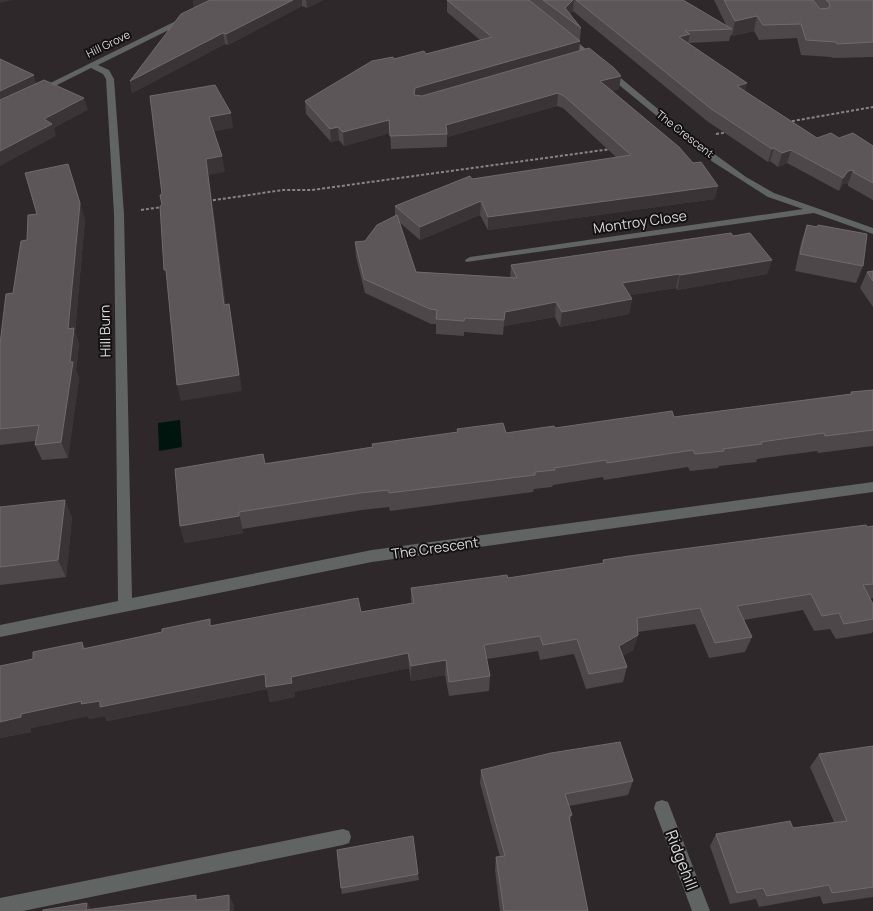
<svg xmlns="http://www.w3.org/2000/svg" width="873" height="911" font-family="Manrope,sans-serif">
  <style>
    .water { fill: #00150e }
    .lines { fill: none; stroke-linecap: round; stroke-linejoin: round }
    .path { stroke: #898486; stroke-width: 2; stroke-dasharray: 3 2; stroke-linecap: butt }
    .lane { fill: #606463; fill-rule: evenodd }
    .street { fill: #606463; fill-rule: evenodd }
    .wall { fill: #4d474a }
    .shaded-wall { fill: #3a3437 }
    .building { fill: #5c5659; stroke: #706a6d }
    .labels { text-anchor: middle; stroke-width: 4; stroke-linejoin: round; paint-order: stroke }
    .far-street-label { font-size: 11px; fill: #dad6d8; stroke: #141113 }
    .street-label { font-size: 14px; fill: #dad6d8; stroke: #141113 }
    .near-street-label { font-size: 16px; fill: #dad6d8; stroke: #141113 }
  </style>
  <rect width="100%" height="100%" fill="#2e282b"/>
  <polygon class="water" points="180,420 182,447 159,451 158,423"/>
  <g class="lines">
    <g class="path">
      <polyline points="787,122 873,107"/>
      <polyline points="716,134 730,132"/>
      <polyline points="208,201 283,190 312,190 611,149"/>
      <polyline points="141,210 162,207"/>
    </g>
    <polygon class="lane" points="343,829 349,831 351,837 349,843 343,845 23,911 0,911 0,898"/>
    <g class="street">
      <polygon points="184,17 191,19 98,65 109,70 114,79 124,214 132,598 372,550 873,482 873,492 372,562 0,637 0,625 118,601 114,214 106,79 103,74 91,68 41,93 34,91"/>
      <polygon points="563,35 569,35 694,139 746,177 774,193 873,228 873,234 814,213 466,262 465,260 470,257 803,209 768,197 713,162 563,39"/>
      <polygon points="662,800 668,802 710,911 692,911 654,808 656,802"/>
    </g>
  </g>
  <g class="wall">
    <polygon points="193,0 323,0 307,8 302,6 228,45 225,44 132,93 130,81 194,8"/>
    <polygon points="447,0 683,0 726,25 714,0 873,0 873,57 833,58 831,57 801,55 797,38 759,40 754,31 732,36 731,34 729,41 688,43 745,91 817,138 839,138 873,146 873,200 848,186 848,184 843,184 839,191 787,163 778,167 770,161 768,162 707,121 573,11 570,14 581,28 579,50 619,89 612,91 715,199 488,230 480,215 420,240 400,223 416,272 510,278 511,265 733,236 772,260 767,274 677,290 676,288 630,295 632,299 629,314 560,327 555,317 504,326 503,335 464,332 464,336 436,334 436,324 431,324 365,293 356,257 355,242 365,241 395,216 395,206 472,179 617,158 563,108 557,106 447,137 447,147 391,149 390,133 344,146 339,140 331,142 306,114 305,101 394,59 426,54 480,40 447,12"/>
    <polygon points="85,219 75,332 79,344 76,370 79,378 68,458 42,460 35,445 35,441 0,445 0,344 13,293 27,240"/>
    <polygon points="807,225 863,266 856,283 795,271 801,243"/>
    <polygon points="873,271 873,307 860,288 867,272"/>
    <polygon points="873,390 873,446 818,453 817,451 757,459 756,462 719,466 718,468 690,471 688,467 604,480 603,477 553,485 552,487 534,489 533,492 390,511 389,507 362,510 242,529 243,533 185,543 180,526 263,454 265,463 373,447 457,432 457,429 506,433 674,417 850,394 851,392"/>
    <polygon points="0,507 72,517 66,577 0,585"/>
    <polygon points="873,526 873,598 870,599 873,604 873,631 872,633 836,639 830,629 814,631 803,610 744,620 752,637 745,652 709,658 695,624 637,632 638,635 633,650 623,656 627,667 623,682 586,689 574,654 540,660 538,651 487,659 490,676 489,691 449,696 445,675 411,681 409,668 294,692 295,697 270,702 267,689 107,721 104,716 89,719 88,716 31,728 31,732 0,738 0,666 33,659 82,642 85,648 212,626 361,612 411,603 411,588 508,578 602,564 603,560"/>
    <polygon points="873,746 873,897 823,904 820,896 759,907 756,899 730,904 710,846 716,834 793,828 834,822 810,767 819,754"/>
    <polygon points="481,770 633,781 628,795 569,806 572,815 570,820 588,911 500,911 495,870 496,857 500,857 480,783"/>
    <polygon points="418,874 419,880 342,894 341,888"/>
  </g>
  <g class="shaded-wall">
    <polygon points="0,0 13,0 0,3"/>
    <polygon points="193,0 216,0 194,10"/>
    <polygon points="293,0 302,0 302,6 228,45 226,34"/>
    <polygon points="306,0 323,0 307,8"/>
    <polygon points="573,0 574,0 573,11 567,17 565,8"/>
    <polygon points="757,16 754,31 732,36 735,21"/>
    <polygon points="223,33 225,44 132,93 130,81"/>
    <polygon points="690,34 687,47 679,37"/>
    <polygon points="580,41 579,53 415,108 415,88"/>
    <polygon points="34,75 37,87 0,105 0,91"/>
    <polygon points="621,76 619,89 599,94 600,81"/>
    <polygon points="747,83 744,96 737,86"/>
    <polygon points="558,93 557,106 447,137 446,125"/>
    <polygon points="84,98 88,110 54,128 56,136 0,166 0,151 44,119"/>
    <polygon points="231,113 233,128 211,132 209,117"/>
    <polygon points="389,120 390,133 344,146 343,132"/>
    <polygon points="338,127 339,140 331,142 330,129"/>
    <polygon points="774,148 770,161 768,162 772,149"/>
    <polygon points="791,150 787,163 778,167 782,153"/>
    <polygon points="222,156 225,172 209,175 228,321 224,305 206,159"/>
    <polygon points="68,164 85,219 75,332 79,344 76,370 79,378 68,458 61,442 70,362 68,329"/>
    <polygon points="853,170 848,184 843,184 839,191 843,178 848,171"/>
    <polygon points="718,186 715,199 488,230 488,217"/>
    <polygon points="481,201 480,215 420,240 420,227"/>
    <polygon points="772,260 767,274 677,290 680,275"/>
    <polygon points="679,274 676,288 619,297 622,283"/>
    <polygon points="632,299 629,314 560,327 562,312"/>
    <polygon points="556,302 555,317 504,326 503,335 505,312"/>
    <polygon points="229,304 232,320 242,391 181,401 177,385"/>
    <polygon points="65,500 72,517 66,577 58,560"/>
    <polygon points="239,512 243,533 185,543 180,526"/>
    <polygon points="638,635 633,650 615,661 619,646"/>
    <polygon points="408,653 409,668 294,692 295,697 270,702 267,689 107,721 104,716 89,719 88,716 31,728 31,732 0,738 0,722 21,714 82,701 100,701 265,674 291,677"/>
    <polygon points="446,660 445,675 411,681 411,666"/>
    <polygon points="229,895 234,905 234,911 229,911"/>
    <polygon points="87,903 93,911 86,910"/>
  </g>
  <g class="building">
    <polygon points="210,0 293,0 226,34 223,33 130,81 181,14"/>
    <polygon points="447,0 529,0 580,41 415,88 414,95 422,96 589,48 614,68 621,76 600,81 679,147 693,163 701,162 718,186 488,217 481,201 420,227 395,206 470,176 472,179 631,155 564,96 558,93 446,125 447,134 390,136 389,120 343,132 338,127 330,129 305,101 372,61 393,57 394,59 424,51 426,54 492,37"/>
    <polygon points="543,0 573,0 565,8 581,28"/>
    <polygon points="576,0 683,0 732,29 685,31 690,34 679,37 747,83 737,86 817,138 831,133 839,138 853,133 873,146 873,183 853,172 853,170 848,171 843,178 791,150 782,153 774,148 772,149 710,108"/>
    <polygon points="724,0 813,0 820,9 829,8 830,4 826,0 873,0 873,42 837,44 836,42 806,40 801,24 763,25 757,16 735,21"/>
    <polygon points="0,59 34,75 0,91"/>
    <polygon points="44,80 84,98 44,119 52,124 0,151 0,100"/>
    <polygon points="215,85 231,113 209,117 222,156 206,159 224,305 229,304 239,375 177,385 166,270 164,270 160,206 162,205 160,195 162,194 150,96"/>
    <polygon points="68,164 80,203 68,329 74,328 70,362 73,362 61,442 35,445 39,425 0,429 0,344 6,294 13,293 21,241 27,240 28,215 37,214 25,173"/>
    <polygon points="397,215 416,272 517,278 511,265 731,233 733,236 750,233 772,260 680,275 679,274 622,283 632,299 562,312 556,302 505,312 504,320 465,318 464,321 436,319 437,310 430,309 364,279 355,242 365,241 377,225"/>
    <polygon points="807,225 817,227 818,225 867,234 863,266 800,254"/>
    <polygon points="873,271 873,281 867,272"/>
    <polygon points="873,390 873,430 825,436 824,433 761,442 762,444 723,449 724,451 695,454 693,450 607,463 606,460 554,468 555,470 535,472 535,475 389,493 388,490 360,493 239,512 239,516 180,526 175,469 263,454 265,464 373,447 372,444 458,432 457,429 503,423 506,433 554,426 555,428 672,411 674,417 852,394 851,392"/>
    <polygon points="65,500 58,560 0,567 0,507"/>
    <polygon points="866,525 867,527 873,526 873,584 863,585 873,604 873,619 844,624 839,613 822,616 811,594 737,606 752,637 715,643 700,608 637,618 638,635 619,646 627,667 589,674 577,639 543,645 540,636 484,645 490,676 449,682 446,660 411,666 408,653 291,677 292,683 266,687 265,674 100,707 100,701 81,704 82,701 21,714 21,717 0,722 0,666 33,659 33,652 82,642 83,649 162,632 162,629 210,619 210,626 358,598 361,612 414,603 411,588 507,575 508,578 604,563 603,560 629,556"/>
    <polygon points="620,742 633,781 565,794 572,815 569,816 588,911 504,911 496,857 505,856 481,770 551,753"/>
    <polygon points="873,746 873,887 832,893 829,885 767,896 763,888 737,893 716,834 790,821 793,828 847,821 819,754"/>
    <polygon points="413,836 418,874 341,888 337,850"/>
    <polygon points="196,895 196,900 229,895 229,911 43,911 43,910 87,903 86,910"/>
  </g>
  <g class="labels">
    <g class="far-street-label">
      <text transform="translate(108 44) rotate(-26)" y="4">Hill Grove</text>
      <text transform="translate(685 134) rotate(38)" y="4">The Crescent</text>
    </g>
    <g class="street-label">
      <text transform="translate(640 222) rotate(-8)" y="5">Montroy Close</text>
      <text transform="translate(105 331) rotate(-91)" y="5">Hill Burn</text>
      <text transform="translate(435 548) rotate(-8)" y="5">The Crescent</text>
    </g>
    <g class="near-street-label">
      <text transform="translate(682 860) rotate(69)" y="6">Ridgehill</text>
    </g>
  </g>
</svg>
